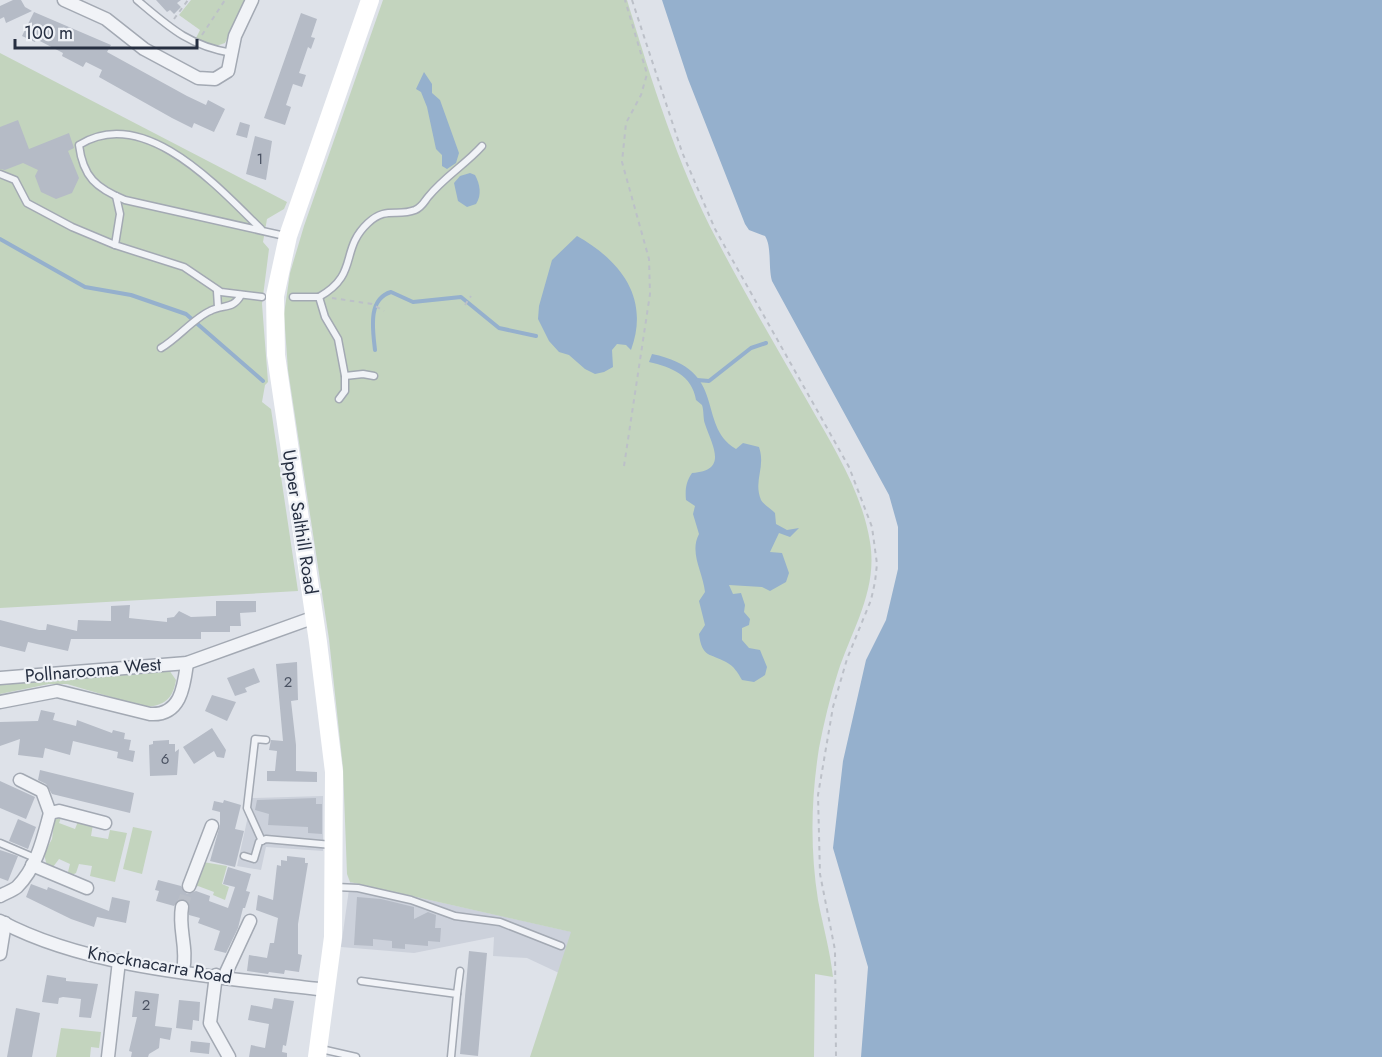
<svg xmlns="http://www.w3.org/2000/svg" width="1382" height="1057" font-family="Jost,sans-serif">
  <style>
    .built { fill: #ccd1db }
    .green { fill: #c3d4be }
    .water { fill: #95b0cd }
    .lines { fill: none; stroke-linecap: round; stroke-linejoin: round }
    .stream { stroke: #95b0cd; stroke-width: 4 }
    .building { fill: #b5bbc6 }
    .minor-tunnel { stroke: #b9bec7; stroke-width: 12; stroke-dasharray: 12 6; stroke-linecap: butt }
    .service-casing { stroke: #a3a9b3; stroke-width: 9 }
    .minor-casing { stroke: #a3a9b3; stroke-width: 15 }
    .path { stroke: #bcc0c8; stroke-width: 2; stroke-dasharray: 4.5 4.5; stroke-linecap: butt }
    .service { stroke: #f1f3f7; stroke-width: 6 }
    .minor { stroke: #f1f3f7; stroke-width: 12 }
    .secondary { stroke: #fff; stroke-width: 18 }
    .labels { text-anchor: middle; stroke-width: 4.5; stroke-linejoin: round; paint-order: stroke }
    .number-label { font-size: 15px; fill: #4a5262 }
    .street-label { font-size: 18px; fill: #262f41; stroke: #eef1f6 }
  </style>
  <rect width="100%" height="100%" fill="#dee2e9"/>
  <g class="built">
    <polygon points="323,796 323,851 266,847 261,870 237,866 252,798"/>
    <polygon points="350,882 572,932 559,973 527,958 493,956 494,937 414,953 341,947"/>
  </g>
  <g class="green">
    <polygon points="191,0 245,0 225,43 216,46 195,40 200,30 179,15"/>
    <path d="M383 0H627C652 82 677 164 717 240 746 296 778 350 809 404 834 448 862 492 870 542 878 590 852 629 838 672 830 697 824 722 819 748 811 799 810 849 818 900 823 926 830 950 833 977L815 974 814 1057H530L571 932 350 882 347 874 343 768 329 639 288 370 284 314 290 273 304 226Z"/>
    <polygon points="0,53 287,202 284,209 267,219 263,242 269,249 262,304 268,382 265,385 262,402 271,409 298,591 0,608"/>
    <path d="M169 670 176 680C173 699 164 706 145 707L67 684H49L0 694V683Z"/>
    <polygon points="62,815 59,823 75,829 79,819 93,824 91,836 108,839 110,830 127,833 115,882 90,876 92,866 79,864 76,873 72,875 68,872 70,864 59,859 53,867 47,866 44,854 52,839 55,816"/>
    <polygon points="133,827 152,831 142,874 123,869"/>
    <polygon points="203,862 227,866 222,884 229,887 225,900 213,895 214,892 198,886 194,888"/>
    <polygon points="61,1028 101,1032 99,1048 91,1047 90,1057 56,1057"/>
  </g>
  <g class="water">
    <path d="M662 0H1382V1057H861L868 967 833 848 843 761 866 660 886 620 898 569V527L889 495 772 281C768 267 772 247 765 236L749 230 745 224 688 79Z"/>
    <polygon points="424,72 432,84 432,93 440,100 459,153 456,163 447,169 442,166 442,155 436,149 427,107 421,92 416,89"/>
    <path d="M470 173 475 175C480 184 482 195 476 204L467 207 458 201 454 183 460 176Z"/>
    <path d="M577 236C621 261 650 298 631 350L626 345 617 344 612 350 613 367 604 372 595 374 585 369 569 355 559 352 549 341 538 319 539 306 552 260Z"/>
    <path d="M652 354C730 370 695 424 736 449L743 443 759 447C766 468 753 480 761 500 763 504 771 509 775 513L776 524 787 530 799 528 790 537 779 533 770 552 782 553 789 573 786 582 770 591 762 587 729 585 733 594 741 593 745 605 744 612 750 619 749 625 742 628V640L749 648 760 650 767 667 765 675 754 682 742 680C738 673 734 666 726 662 710 653 702 658 699 634L705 625 699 601 705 592C703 572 689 553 699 534L693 514 695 506 686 500C685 489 686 482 692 473 729 471 712 445 705 424 703 419 704 411 702 405L696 400C692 375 671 367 649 362Z"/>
  </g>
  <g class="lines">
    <g class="stream">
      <polyline points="0,239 85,287 131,295 186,314 263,381"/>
      <path d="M375 350C373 331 367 299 391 292L413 302 461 297 499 328 536 336"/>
      <polyline points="697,380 709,381 751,348 766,343"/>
    </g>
  </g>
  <g class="building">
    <polygon points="13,0 21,0 25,7 32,11 6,23 4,17 0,19 0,6"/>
    <polygon points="156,0 181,0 177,3 181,7 174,14 170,10 167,12"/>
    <polygon points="34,12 111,45 107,52 187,96 206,105 208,100 225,109 214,132 194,123 192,128 172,118 99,77 102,70 86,62 83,67 62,56 63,53 36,39 35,42 22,36"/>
    <polygon points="301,13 317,19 311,37 315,38 311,49 308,47 299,73 306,75 302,87 293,84 286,105 291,107 285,125 264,118"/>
    <polygon points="18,120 29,149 69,133 74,148 68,151 79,178 72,193 56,199 41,192 35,176 38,170 23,163 5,170 0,169 0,127"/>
    <polygon points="240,122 250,125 247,138 236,135"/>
    <polygon points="255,136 272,141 266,180 246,174"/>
    <polygon points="216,601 256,601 256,612 240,613 241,626 230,626 230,632 201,632 201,639 71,639 68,651 28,642 25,652 0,646 0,620 39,630 46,630 47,624 77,631 78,620 111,621 111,606 130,605 129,618 167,622 167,618 174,617 179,611 191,617 216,616"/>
    <polygon points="297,662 298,700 291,701 296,745 296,771 317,772 317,782 267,781 267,771 275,771 277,751 269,750 271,740 283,741 276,664"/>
    <polygon points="254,668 260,682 245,688 247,692 235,696 227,678"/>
    <polygon points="212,695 236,702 227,721 205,711"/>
    <polygon points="41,710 55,713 53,720 76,726 77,720 112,733 113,730 125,733 124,739 131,740 129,750 135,751 133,762 117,758 118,752 73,741 70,755 45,748 43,758 18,755 20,739 0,746 0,722 38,721"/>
    <polygon points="212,728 226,750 224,758 217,757 214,751 194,764 183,747"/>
    <polygon points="169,740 169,744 175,744 175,752 179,749 177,775 150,776 149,745 153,744 153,741"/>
    <polygon points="40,770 134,793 130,813 52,794 46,784 38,780"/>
    <polygon points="0,781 35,797 26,819 0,808"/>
    <polygon points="316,798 316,804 322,804 322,834 308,833 308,827 268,825 269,814 255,810 257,800"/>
    <polygon points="224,800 241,805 235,829 244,831 235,867 210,861 220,825 220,812 212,810 214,801 223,803"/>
    <polygon points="18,819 36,827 28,849 9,841"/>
    <polygon points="0,850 18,856 8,881 0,878"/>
    <polygon points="287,856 305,858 305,863 308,863 298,924 298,954 302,955 299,972 285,970 284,974 269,972 268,974 247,971 249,955 267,958 270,943 274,943 278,918 256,910 258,895 273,900 277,865 281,866 281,860 287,861"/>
    <polygon points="228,867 251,874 246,891 250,892 245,908 243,908 238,928 226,953 214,950 220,931 198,923 200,918 189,915 187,901 179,899 174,906 156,901 159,891 155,890 158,880 181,886 187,894 196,891 210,896 209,901 228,908 235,887 223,884"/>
    <polygon points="31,884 47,890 48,887 109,911 112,897 130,901 126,923 97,917 94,927 71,919 26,897"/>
    <polygon points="357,897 381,899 414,907 414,919 428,912 436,915 435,928 441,928 440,942 428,941 428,946 405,944 405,949 392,948 392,941 373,939 373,946 354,945"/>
    <polygon points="469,951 487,953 478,1056 460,1054"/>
    <polygon points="47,975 66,978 66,981 98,984 91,1018 79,1017 81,999 63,997 59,998 58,1004 42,1002"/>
    <polygon points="135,991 159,994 155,1026 172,1028 170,1040 160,1038 159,1048 149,1054 148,1057 131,1057 132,1052 129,1051 137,1017 132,1017"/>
    <polygon points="274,998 294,1001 286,1046 283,1045 282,1052 287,1053 287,1057 249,1057 251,1045 265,1048 269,1024 248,1020 251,1005 272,1009"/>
    <polygon points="179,1000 200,1002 199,1021 193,1020 192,1030 176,1028"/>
    <polygon points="16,1008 40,1013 32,1057 7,1057"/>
    <polygon points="191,1041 210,1043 209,1054 190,1052"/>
  </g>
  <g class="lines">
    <polyline class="minor-tunnel" points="182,907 189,886"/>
    <defs>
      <g id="service">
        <path d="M137 0C169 27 189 46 232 53"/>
        <polyline points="0,174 15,180 27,203 72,227 115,245"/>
        <polyline points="116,196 120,214 115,245 184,267 221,292 262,297"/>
        <path d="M261 229C218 187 144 104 79 145 83 177 96 188 125 200L285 236"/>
        <polyline points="217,291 218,307"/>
        <polyline points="293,297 319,297 325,317 338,339 345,376 363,374 374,376"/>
        <path d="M319 297C360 274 339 250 368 223 386 206 397 217 415 210 422 207 424 202 428 197 444 177 466 164 482 146"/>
        <path d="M161 348C178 338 194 318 210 311 223 304 233 310 241 295"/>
        <polyline points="339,399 345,391 345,376"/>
        <polyline points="262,841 247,808 255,739 266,740"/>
        <polyline points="0,843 35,858"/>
        <polyline points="244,856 254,859 259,842 266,839 332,845"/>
        <polyline points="336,887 358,888 411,900 455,916 500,922 561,946"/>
        <polyline points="361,981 457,994 451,1057"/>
        <polyline points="457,994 460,971"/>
        <polyline points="321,1049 356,1057"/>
      </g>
      <g id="minor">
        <polyline points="64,0 106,19 144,49 198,78 215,79 228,71 235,36 252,0"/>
        <polyline points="0,678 187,663 315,617"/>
        <path d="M0 702 57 691 150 714C181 716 184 686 187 663"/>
        <polyline points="20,780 42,791 50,813"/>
        <polyline points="32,865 87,888"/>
        <polyline points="189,886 212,826"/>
        <path d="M0 896C5 893 12 891 17 887 37 867 43 839 50 813L59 811 105 823"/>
        <path d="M182 907C178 929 188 947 183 971"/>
        <path d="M0 921C91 970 224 977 326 990"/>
        <polyline points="0,954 5,923"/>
        <polyline points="216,975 210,1023 229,1057"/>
        <polyline points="224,977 250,921"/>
        <polyline points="108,1057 119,961"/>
      </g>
    </defs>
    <use href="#service" class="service-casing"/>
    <use href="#minor" class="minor-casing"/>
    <g class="path">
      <polyline points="632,0 682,152 715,229 849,467 872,527 877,564 875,582 871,600 847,659 833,707 818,795 820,874 835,950 836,1057"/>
      <polyline points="174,19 188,0"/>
      <polyline points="202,35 225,0"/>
      <polyline points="332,298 372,304 384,311"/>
      <polyline points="465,305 471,296"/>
      <polyline points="624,466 650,294 649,259 622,162 626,123 641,95 647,74 625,0"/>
    </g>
    <use href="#service" class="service"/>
    <use href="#minor" class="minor"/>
    <polyline class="secondary" points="317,1057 333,937 334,772 318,642 276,355 275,296 288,236 370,0"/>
  </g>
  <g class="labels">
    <g class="number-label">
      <text x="260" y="164">1</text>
      <text x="288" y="687">2</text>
      <text x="165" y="764">6</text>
      <text x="146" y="1010">2</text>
    </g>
    <g class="street-label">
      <text transform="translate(300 522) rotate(81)" y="6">Upper Salthill Road</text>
      <text transform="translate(93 670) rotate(-5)" y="6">Pollnarooma West</text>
      <text transform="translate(160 965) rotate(10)" y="6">Knocknacarra Road</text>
    </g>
  </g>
  <path d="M15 39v9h182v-9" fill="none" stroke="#262f41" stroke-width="3"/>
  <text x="24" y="39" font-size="18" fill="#262f41" stroke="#eef1f6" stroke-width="4.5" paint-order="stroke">100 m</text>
</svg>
